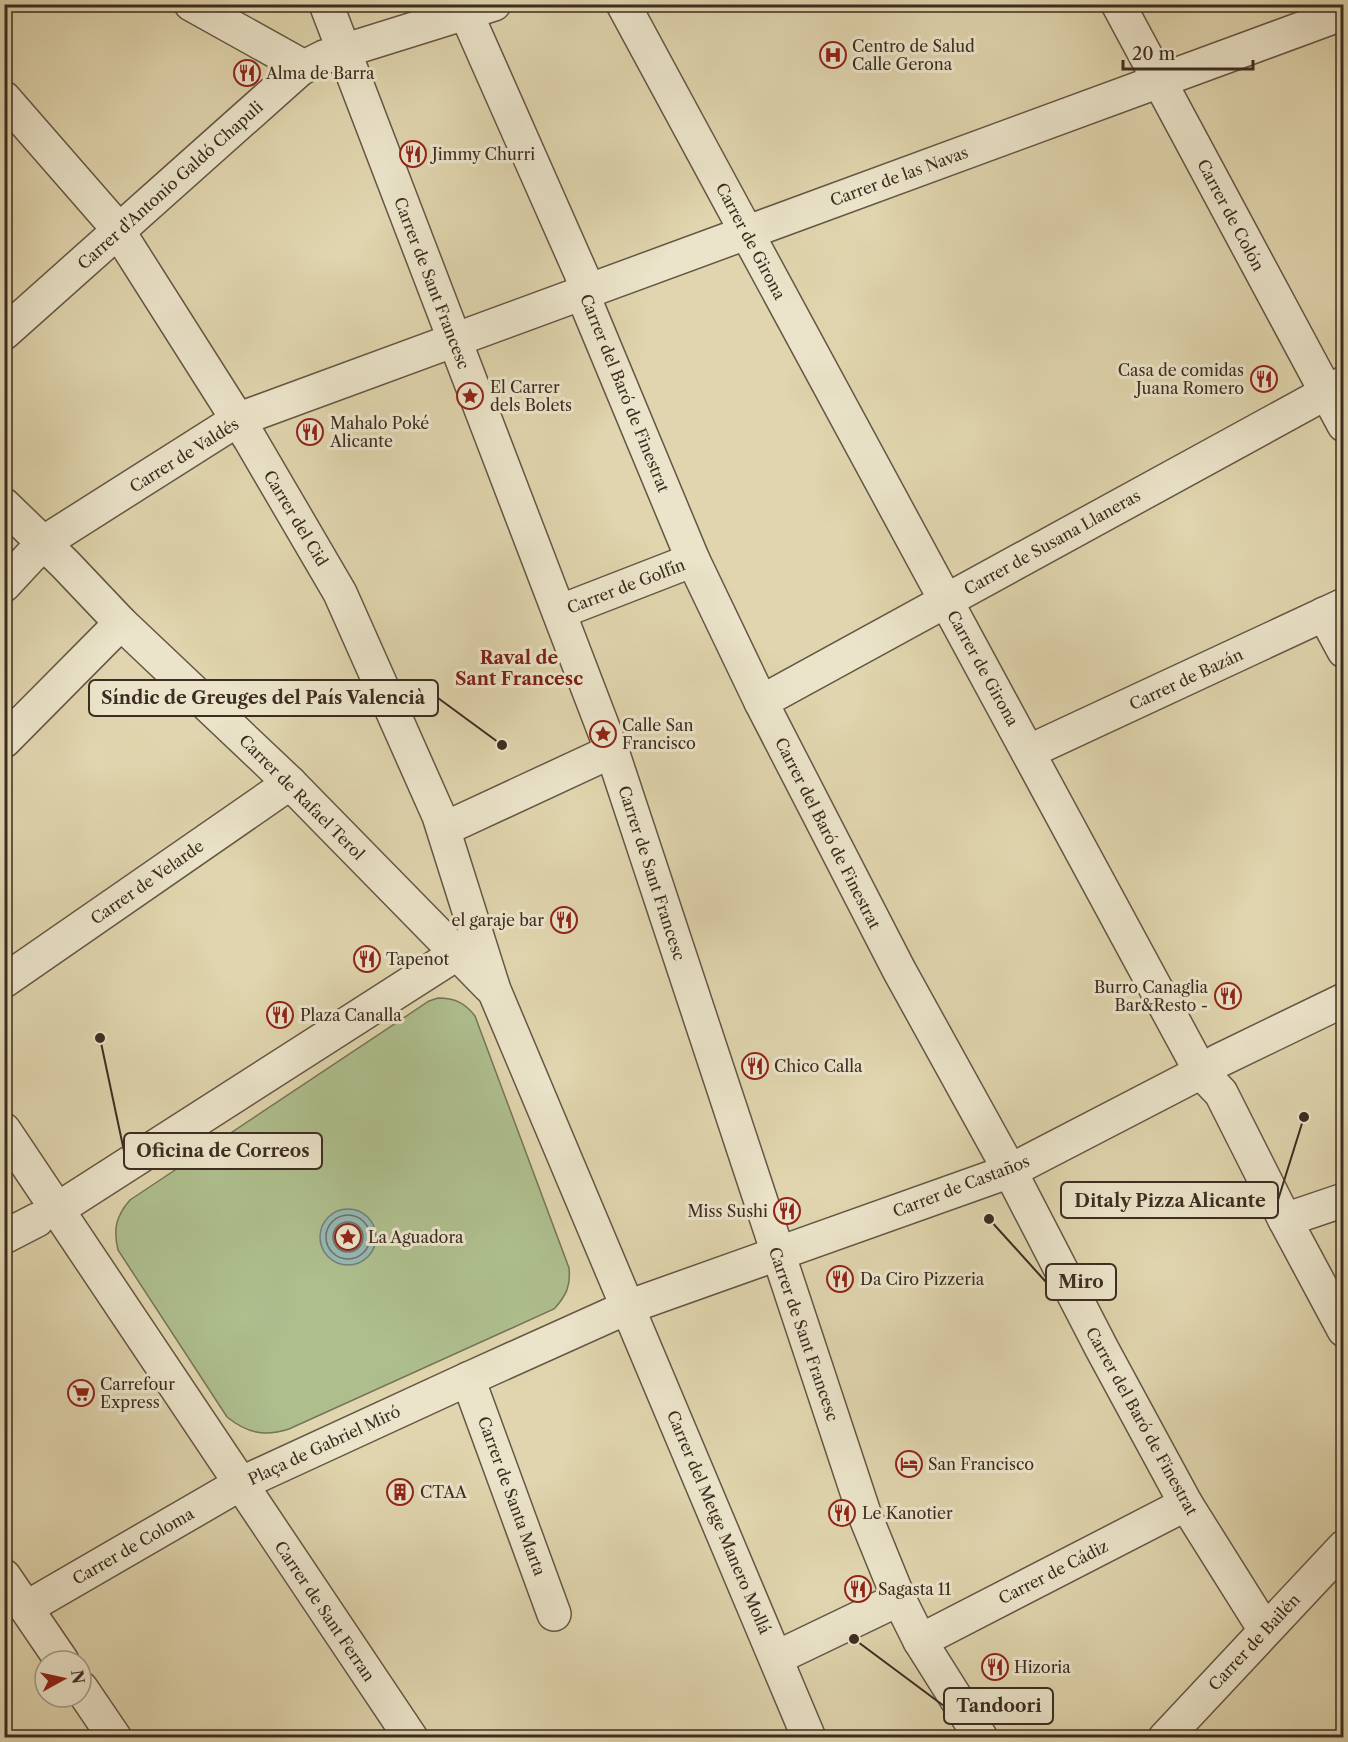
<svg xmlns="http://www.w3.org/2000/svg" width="1348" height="1742" font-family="'Libre Caslon Text',serif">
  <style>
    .green { fill: #aebe8d; stroke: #757557; stroke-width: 1.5 }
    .water { fill: #96b7b2; stroke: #727f78; stroke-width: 1.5 }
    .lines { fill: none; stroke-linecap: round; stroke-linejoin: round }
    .shore { stroke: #69726a; stroke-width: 1.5 }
    .minor-casing { stroke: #655644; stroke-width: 36 }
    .minor { stroke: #ebe4ca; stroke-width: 33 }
    .labels { text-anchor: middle; stroke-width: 6; stroke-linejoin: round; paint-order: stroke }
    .poi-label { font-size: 16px; fill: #3c2c21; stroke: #ebe4ca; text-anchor: start }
    .street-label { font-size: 16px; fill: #3c2c21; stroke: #ebe4ca }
    .neighbourhood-label { font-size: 18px; font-weight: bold; fill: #7a1f14; stroke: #ebe4ca }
    .leader { fill: none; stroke: #3c2c21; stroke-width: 2 }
    .callout-dot { fill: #3c2c21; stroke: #ebe4ca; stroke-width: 2 }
    .callout { fill: #ebe4ca; stroke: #3c2c21; stroke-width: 2 }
    .callout-label { font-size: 18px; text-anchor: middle; font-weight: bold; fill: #3c2c21 }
  </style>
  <rect width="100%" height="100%" fill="#e0d5ae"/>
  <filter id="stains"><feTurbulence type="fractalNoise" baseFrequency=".00333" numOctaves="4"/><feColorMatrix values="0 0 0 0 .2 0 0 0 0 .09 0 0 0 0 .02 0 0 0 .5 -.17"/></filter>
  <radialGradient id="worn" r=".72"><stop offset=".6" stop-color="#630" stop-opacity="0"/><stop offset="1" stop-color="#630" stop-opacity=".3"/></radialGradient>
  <path class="green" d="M438 998C455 998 465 1003 475 1016L569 1268C571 1286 566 1296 554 1309L289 1429C264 1437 247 1433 227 1417L118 1250C113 1229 116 1216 130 1200L429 1001Z"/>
  <circle class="water" cx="348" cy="1237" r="28"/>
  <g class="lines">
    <g class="shore">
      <circle cx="348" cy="1237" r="22"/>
      <circle cx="348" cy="1237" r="15"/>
    </g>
    <defs>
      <g id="minor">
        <polyline points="191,4 295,62 300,69"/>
        <polyline points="326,4 612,751 864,1513 899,1599 920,1641 981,1738"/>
        <polyline points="462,4 584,280 582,293 693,560 761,702 899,970 1010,1171 1102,1349 1186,1504 1265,1630"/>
        <polyline points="623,4 1201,1072 1221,1093 1285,1220 1344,1330"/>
        <polyline points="1118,4 1344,425"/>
        <polyline points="4,98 113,223 250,439 340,593 439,816 494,990 809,1738"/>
        <polyline points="4,333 300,69 324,57 494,4"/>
        <polyline points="4,505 65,564 121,623 290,783 490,987"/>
        <polyline points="4,585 43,543 237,420 1344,13"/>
        <polyline points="559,612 693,560"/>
        <polyline points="1324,614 1344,651"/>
        <polyline points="761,702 1344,383"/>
        <polyline points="4,741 121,623"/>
        <polyline points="1028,752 1344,605"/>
        <polyline points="444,829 612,751"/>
        <polyline points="4,981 290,783"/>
        <polyline points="4,1130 411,1738"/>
        <polyline points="58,1209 456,954"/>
        <polyline points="1285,1220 1344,1200"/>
        <polyline points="4,1237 37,1220"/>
        <polyline points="468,1379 554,1614"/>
        <polyline points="4,1576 62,1661"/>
        <polyline points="26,1608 240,1484 468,1379 628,1307 1010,1171 1201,1072 1218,1061 1344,1000"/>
        <polyline points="920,1641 1186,1504"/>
        <polyline points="776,1658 899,1599"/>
        <polyline points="81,1688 115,1738"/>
        <polyline points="1165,1738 1344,1547"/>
      </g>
    </defs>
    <use href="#minor" class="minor-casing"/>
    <use href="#minor" class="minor"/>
  </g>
  <defs>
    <symbol id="hospital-ring" viewBox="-11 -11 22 22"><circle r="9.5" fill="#ebe4ca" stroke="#8f2418" stroke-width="1.5"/><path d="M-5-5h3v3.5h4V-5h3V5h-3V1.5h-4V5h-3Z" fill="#8f2418"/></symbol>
    <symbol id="restaurant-ring" viewBox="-11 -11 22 22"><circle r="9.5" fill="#ebe4ca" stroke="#8f2418" stroke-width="1.5"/><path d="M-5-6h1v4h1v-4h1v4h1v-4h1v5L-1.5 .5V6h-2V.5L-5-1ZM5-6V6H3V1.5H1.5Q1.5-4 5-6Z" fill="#8f2418"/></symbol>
    <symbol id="sight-ring" viewBox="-11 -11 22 22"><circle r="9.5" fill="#ebe4ca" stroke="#8f2418" stroke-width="1.5"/><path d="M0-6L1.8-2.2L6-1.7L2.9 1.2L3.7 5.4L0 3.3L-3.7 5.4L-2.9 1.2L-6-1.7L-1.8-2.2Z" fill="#8f2418"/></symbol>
    <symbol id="supermarket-ring" viewBox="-11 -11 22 22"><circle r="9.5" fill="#ebe4ca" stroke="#8f2418" stroke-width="1.5"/><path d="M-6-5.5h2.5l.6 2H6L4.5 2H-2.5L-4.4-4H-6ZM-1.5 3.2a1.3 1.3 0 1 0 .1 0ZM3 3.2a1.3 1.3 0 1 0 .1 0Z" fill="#8f2418"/></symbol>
    <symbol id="hotel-ring" viewBox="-11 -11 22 22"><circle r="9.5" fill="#ebe4ca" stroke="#8f2418" stroke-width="1.5"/><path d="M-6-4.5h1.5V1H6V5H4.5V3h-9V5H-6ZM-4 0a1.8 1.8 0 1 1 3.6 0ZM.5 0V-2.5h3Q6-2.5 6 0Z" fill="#8f2418"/></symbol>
    <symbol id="building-ring" viewBox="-11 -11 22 22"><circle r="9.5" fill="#ebe4ca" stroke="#8f2418" stroke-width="1.5"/><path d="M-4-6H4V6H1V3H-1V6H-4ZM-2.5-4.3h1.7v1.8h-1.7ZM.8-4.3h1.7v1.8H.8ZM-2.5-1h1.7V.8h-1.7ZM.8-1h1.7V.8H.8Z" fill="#8f2418"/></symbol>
  </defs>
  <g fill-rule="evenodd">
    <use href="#hospital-ring" x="818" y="40" width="30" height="30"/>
    <use href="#restaurant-ring" x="232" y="58" width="30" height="30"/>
    <use href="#restaurant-ring" x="398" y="139" width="30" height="30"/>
    <use href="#restaurant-ring" x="1249" y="364" width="30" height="30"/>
    <use href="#sight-ring" x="455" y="381" width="30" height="30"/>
    <use href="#restaurant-ring" x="295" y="417" width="30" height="30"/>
    <use href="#sight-ring" x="588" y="719" width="30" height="30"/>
    <use href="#restaurant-ring" x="549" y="905" width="30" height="30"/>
    <use href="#restaurant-ring" x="352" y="944" width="30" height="30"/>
    <use href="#restaurant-ring" x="1213" y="981" width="30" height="30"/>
    <use href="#restaurant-ring" x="265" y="1000" width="30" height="30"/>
    <use href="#restaurant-ring" x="740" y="1051" width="30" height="30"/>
    <use href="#restaurant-ring" x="772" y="1196" width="30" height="30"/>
    <use href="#sight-ring" x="333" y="1222" width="30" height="30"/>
    <use href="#restaurant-ring" x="825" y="1264" width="30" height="30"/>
    <use href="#supermarket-ring" x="66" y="1378" width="30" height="30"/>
    <use href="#hotel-ring" x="894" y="1449" width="30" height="30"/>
    <use href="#building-ring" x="385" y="1477" width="30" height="30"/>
    <use href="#restaurant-ring" x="827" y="1498" width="30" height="30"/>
    <use href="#restaurant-ring" x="843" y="1574" width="30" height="30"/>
    <use href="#restaurant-ring" x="980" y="1652" width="30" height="30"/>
  </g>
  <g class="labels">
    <g class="poi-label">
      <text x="852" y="52">Centro de Salud<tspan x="852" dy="18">Calle Gerona</tspan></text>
      <text x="266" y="79">Alma de Barra</text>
      <text x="432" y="160">Jimmy Churri</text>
      <text x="1244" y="376" text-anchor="end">Casa de comidas<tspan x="1244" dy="18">Juana Romero</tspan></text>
      <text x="490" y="393">El Carrer<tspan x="490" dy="18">dels Bolets</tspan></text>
      <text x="330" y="429">Mahalo Poké<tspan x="330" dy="18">Alicante</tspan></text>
      <text x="622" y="731">Calle San<tspan x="622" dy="18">Francisco</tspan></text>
      <text x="544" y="926" text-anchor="end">el garaje bar</text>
      <text x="386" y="965">Tapenot</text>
      <text x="1208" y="993" text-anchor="end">Burro Canaglia<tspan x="1208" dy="18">Bar&amp;Resto -</tspan></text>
      <text x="300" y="1021">Plaza Canalla</text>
      <text x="774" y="1072">Chico Calla</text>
      <text x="768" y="1217" text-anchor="end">Miss Sushi</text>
      <text x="368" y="1243">La Aguadora</text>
      <text x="860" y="1285">Da Ciro Pizzeria</text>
      <text x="100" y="1390">Carrefour<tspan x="100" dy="18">Express</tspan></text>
      <text x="928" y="1470">San Francisco</text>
      <text x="420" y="1498">CTAA</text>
      <text x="862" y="1519">Le Kanotier</text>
      <text x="878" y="1595">Sagasta 11</text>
      <text x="1014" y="1673">Hizoria</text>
    </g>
    <g class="street-label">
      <text transform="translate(899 176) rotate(-20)" y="6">Carrer de las Navas</text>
      <text transform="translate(170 185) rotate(-42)" y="6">Carrer d'Antonio Galdó Chapuli</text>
      <text transform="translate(1231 215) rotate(62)" y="6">Carrer de Colón</text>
      <text transform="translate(751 241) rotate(62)" y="6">Carrer de Girona</text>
      <text transform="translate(432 283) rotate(69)" y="6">Carrer de Sant Francesc</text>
      <text transform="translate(625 393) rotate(68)" y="6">Carrer del Baró de Finestrat</text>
      <text transform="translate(184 455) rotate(-32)" y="6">Carrer de Valdés</text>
      <text transform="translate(296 518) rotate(59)" y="6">Carrer del Cid</text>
      <text transform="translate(1052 542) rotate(-29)" y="6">Carrer de Susana Llaneras</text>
      <text transform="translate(626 586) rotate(-21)" y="6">Carrer de Golfín</text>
      <text transform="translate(983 668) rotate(61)" y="6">Carrer de Girona</text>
      <text transform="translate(1186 679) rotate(-25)" y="6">Carrer de Bazán</text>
      <text transform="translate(302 797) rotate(45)" y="6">Carrer de Rafael Terol</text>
      <text transform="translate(828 833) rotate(63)" y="6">Carrer del Baró de Finestrat</text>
      <text transform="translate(652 873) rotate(72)" y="6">Carrer de Sant Francesc</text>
      <text transform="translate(147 882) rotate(-35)" y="6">Carrer de Velarde</text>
      <text transform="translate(961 1186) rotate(-21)" y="6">Carrer de Castaños</text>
      <text transform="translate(804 1334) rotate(71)" y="6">Carrer de Sant Francesc</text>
      <text transform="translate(1142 1421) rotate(61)" y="6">Carrer del Baró de Finestrat</text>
      <text transform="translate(324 1445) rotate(-25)" y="6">Plaça de Gabriel Miró</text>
      <text transform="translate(512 1496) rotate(70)" y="6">Carrer de Santa Marta</text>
      <text transform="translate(719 1522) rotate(67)" y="6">Carrer del Metge Manero Mollá</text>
      <text transform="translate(133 1546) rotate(-30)" y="6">Carrer de Coloma</text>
      <text transform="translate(1053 1572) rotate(-27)" y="6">Carrer de Cádiz</text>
      <text transform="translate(325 1611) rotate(56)" y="6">Carrer de Sant Ferran</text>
      <text transform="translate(1254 1642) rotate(-47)" y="6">Carrer de Bailén</text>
    </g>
    <g class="neighbourhood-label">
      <text x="519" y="664">Raval de<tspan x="519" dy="21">Sant Francesc</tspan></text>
    </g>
  </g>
  <path class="leader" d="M502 745L438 698M100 1038L124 1151M1304 1117L1278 1200M989 1219L1046 1282M854 1639L944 1706"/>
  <g class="callout-dot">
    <circle cx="502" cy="745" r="6"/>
    <circle cx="100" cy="1038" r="6"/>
    <circle cx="1304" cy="1117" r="6"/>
    <circle cx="989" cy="1219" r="6"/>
    <circle cx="854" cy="1639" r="6"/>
  </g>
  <g class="callout">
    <rect x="89" y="680" width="349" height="36" rx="6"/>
    <rect x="124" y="1133" width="198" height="36" rx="6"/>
    <rect x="1061" y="1182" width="217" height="36" rx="6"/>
    <rect x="1046" y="1264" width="70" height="36" rx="6"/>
    <rect x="944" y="1688" width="109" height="36" rx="6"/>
  </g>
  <g class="callout-label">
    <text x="263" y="704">Síndic de Greuges del País Valencià</text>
    <text x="223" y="1157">Oficina de Correos</text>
    <text x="1170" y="1207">Ditaly Pizza Alicante</text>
    <text x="1081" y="1288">Miro</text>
    <text x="999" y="1712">Tandoori</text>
  </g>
  <rect width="1348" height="1742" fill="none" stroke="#e0d5ae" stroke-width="24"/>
  <rect x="6" y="6" width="1336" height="1730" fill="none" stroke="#3c2c21" stroke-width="3"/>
  <rect x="12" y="12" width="1324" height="1718" fill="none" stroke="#3c2c21" stroke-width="1.5"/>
  <g transform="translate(63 1679) rotate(82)"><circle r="28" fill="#ebe4ca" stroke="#a59a86" stroke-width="1.5"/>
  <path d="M0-4.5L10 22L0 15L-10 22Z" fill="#8f2418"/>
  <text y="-9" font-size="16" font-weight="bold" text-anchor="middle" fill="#3c2c21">N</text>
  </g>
  <path d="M1123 60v9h130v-9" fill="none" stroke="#3c2c21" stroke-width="3"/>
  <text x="1132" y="60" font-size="18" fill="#3c2c21" stroke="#ebe4ca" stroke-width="4.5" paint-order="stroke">20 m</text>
  <rect width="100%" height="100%" filter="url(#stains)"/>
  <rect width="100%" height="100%" fill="url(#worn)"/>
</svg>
